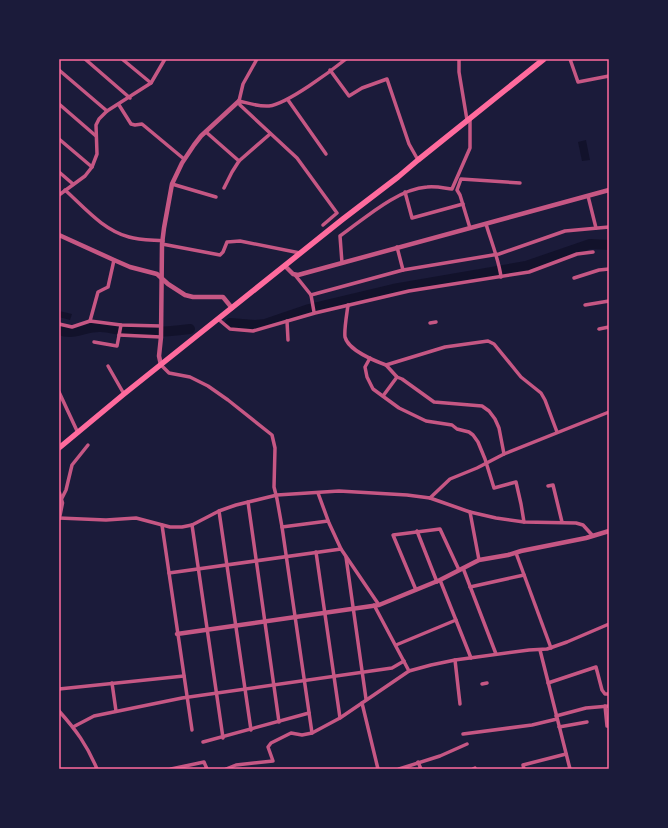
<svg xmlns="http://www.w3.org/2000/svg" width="668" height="828" font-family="'DejaVu Sans',sans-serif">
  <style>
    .water { fill: #12122b }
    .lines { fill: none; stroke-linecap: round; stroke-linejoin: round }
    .river { stroke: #12122b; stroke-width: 10 }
    .minor { stroke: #c65784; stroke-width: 3.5 }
    .tertiary { stroke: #c65784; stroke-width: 4.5 }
    .primary { stroke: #ff6b9d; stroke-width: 5.5 }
    .neatline { fill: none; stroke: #ff6b9d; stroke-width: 1.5 }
  </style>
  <rect width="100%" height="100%" fill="#1b1b3a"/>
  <g class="water">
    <polygon points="586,140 590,160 582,161 578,142"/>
    <polygon points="59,311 72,314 70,320 59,317"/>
  </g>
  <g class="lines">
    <g class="river">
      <polyline points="230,323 255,325 265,324 309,309 393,289 526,266 590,244 609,245"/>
      <path d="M59 330C76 336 85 326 101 327 109 327 117 330 125 331 147 333 168 332 190 329"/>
    </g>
    <g class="minor">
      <polyline points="85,59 130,98"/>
      <polyline points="122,59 151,83"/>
      <polyline points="257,59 243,84 239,101 240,105 297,158 337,213 323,225"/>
      <polyline points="459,59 459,72 467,120"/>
      <polyline points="570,59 578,82 609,76"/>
      <polyline points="59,70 107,111"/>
      <polyline points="330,70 349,96 362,88 387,79 409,144 418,160"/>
      <polyline points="288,100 326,154"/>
      <path d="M239 101C248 103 259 107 269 106 287 104 331 71 346 59"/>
      <polyline points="59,104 96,136"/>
      <polyline points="119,105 131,124 135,125 142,124 184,159"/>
      <polyline points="206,132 239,161"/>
      <polyline points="59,139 92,167"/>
      <polyline points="59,172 73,184"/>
      <polyline points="172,184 216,197"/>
      <polyline points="224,188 232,172 239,161 270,134"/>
      <path d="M65 190C85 208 103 230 129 237 139 240 152 240 163 241"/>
      <polyline points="405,192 412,218 463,204"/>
      <polyline points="59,195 85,176 92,167 97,154 96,125 99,119 107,111 151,83 165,59"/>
      <polyline points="588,196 596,228"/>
      <path d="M486 224C491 241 499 260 501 277"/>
      <polyline points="470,228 460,195 457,190 461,179 520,183"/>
      <polyline points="162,244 220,255 223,252 227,242 240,241 300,253"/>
      <polyline points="397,247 403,270"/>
      <path d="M342 263 340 236C364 219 397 189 427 187 436 186 444 188 452 189L470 148V119"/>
      <polyline points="295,275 311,295 314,312"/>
      <polyline points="574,278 599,270 609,269"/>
      <polyline points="311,295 403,270 499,254 565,231 609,227"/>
      <path d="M348 305C347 313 344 329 345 337 348 350 375 361 386 365L445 347 488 341 494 344 521 377 541 393 545 400 557 432"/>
      <polyline points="585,305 609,301"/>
      <polyline points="218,319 230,329 253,331 315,313 409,291 529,272 577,254 593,252"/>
      <polyline points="90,321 98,292 108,287 114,260"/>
      <polyline points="287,321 288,340"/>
      <polyline points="430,323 436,322"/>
      <polyline points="59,324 72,327 90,321 121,325 161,326"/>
      <polyline points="599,329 609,327"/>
      <polyline points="119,335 161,337"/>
      <polyline points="94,342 117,346 121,325"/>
      <polyline points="370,358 365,367 367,377 373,389 399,408 426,421 452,425 457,429 469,432 473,435 478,442 485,459 494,488 516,482 521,504 524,522"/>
      <polyline points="161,365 169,373 190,377 208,386 228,400 272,435 275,448 274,487 277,499 282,527 312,733"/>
      <polyline points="386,365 397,377 402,379 434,402 482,406 489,411 495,419 499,428 504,454"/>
      <polyline points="108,366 124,394"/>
      <polyline points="59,392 78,433"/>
      <polyline points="383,396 397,377"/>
      <polyline points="548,486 553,485 562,522"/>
      <polyline points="318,493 329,523 341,549 379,605"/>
      <polyline points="62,498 66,490 72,465 88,445"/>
      <polyline points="430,498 450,479 477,468 504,454 609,412"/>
      <polyline points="248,502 279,722"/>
      <polyline points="219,511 251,730"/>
      <polyline points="470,512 479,560"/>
      <polyline points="59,518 106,520 136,518 170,527 182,527 192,525 219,511 236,505 277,495 339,491 407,495 430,498 470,512 496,518 524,522 576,523 583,525 593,536"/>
      <polyline points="162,525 192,730"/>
      <polyline points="192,525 223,738"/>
      <polyline points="282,527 328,521"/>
      <polyline points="417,531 437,582"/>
      <polyline points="316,552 340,718"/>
      <polyline points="516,553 551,648"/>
      <polyline points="346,557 366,699"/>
      <polyline points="463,568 496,654"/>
      <polyline points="169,573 341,549"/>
      <polyline points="440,580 471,658"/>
      <polyline points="470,587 524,575"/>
      <polyline points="416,590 393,535 440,529 459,570"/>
      <polyline points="374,605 409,671"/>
      <polyline points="396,645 456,620"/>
      <polyline points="540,650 570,769"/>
      <polyline points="455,660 460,704"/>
      <polyline points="112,683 116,711"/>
      <polyline points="548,683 596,667 602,690 605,694 609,694"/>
      <polyline points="482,684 487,683"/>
      <polyline points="59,689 184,676"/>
      <polyline points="362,703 378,769"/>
      <polyline points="605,706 607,726 609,726"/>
      <path d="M59 711C76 730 87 745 97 769"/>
      <polyline points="556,716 586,708 609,706"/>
      <polyline points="73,727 94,716 182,698 392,668 404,661"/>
      <polyline points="559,727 587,722"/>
      <polyline points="463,734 532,725 557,719"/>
      <polyline points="203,742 309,713"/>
      <polyline points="418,762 421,769"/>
      <polyline points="171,769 204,762 207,769"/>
      <polyline points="226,769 236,765 273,761 268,747 271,743 291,733 302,735 312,733 340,718 409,671 431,665 455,660 529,650 547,649 567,642 609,624"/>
      <polyline points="399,769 440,756 467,744"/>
      <polyline points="473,769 475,768"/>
      <polyline points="524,769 523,765 566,754"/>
    </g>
    <g class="tertiary">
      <polyline points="59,235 114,260 130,267 157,274 168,284 185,295 193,297 223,297 232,308"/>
      <polyline points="285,266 293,274 298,275 609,190"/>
      <polyline points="161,365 159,356 161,337 162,244 164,228 172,184 182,163 194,145 201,136 239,101"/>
      <polyline points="59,493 62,503 59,518"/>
      <polyline points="177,634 379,605 440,580 479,560 508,555 521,551 586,538 609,531"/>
    </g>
    <polyline class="primary" points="59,448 124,394 343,219 398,177 418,160 544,59"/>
  </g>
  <rect width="668" height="828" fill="none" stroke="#1b1b3a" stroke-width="120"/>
  <rect x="60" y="60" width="548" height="708" class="neatline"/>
</svg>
